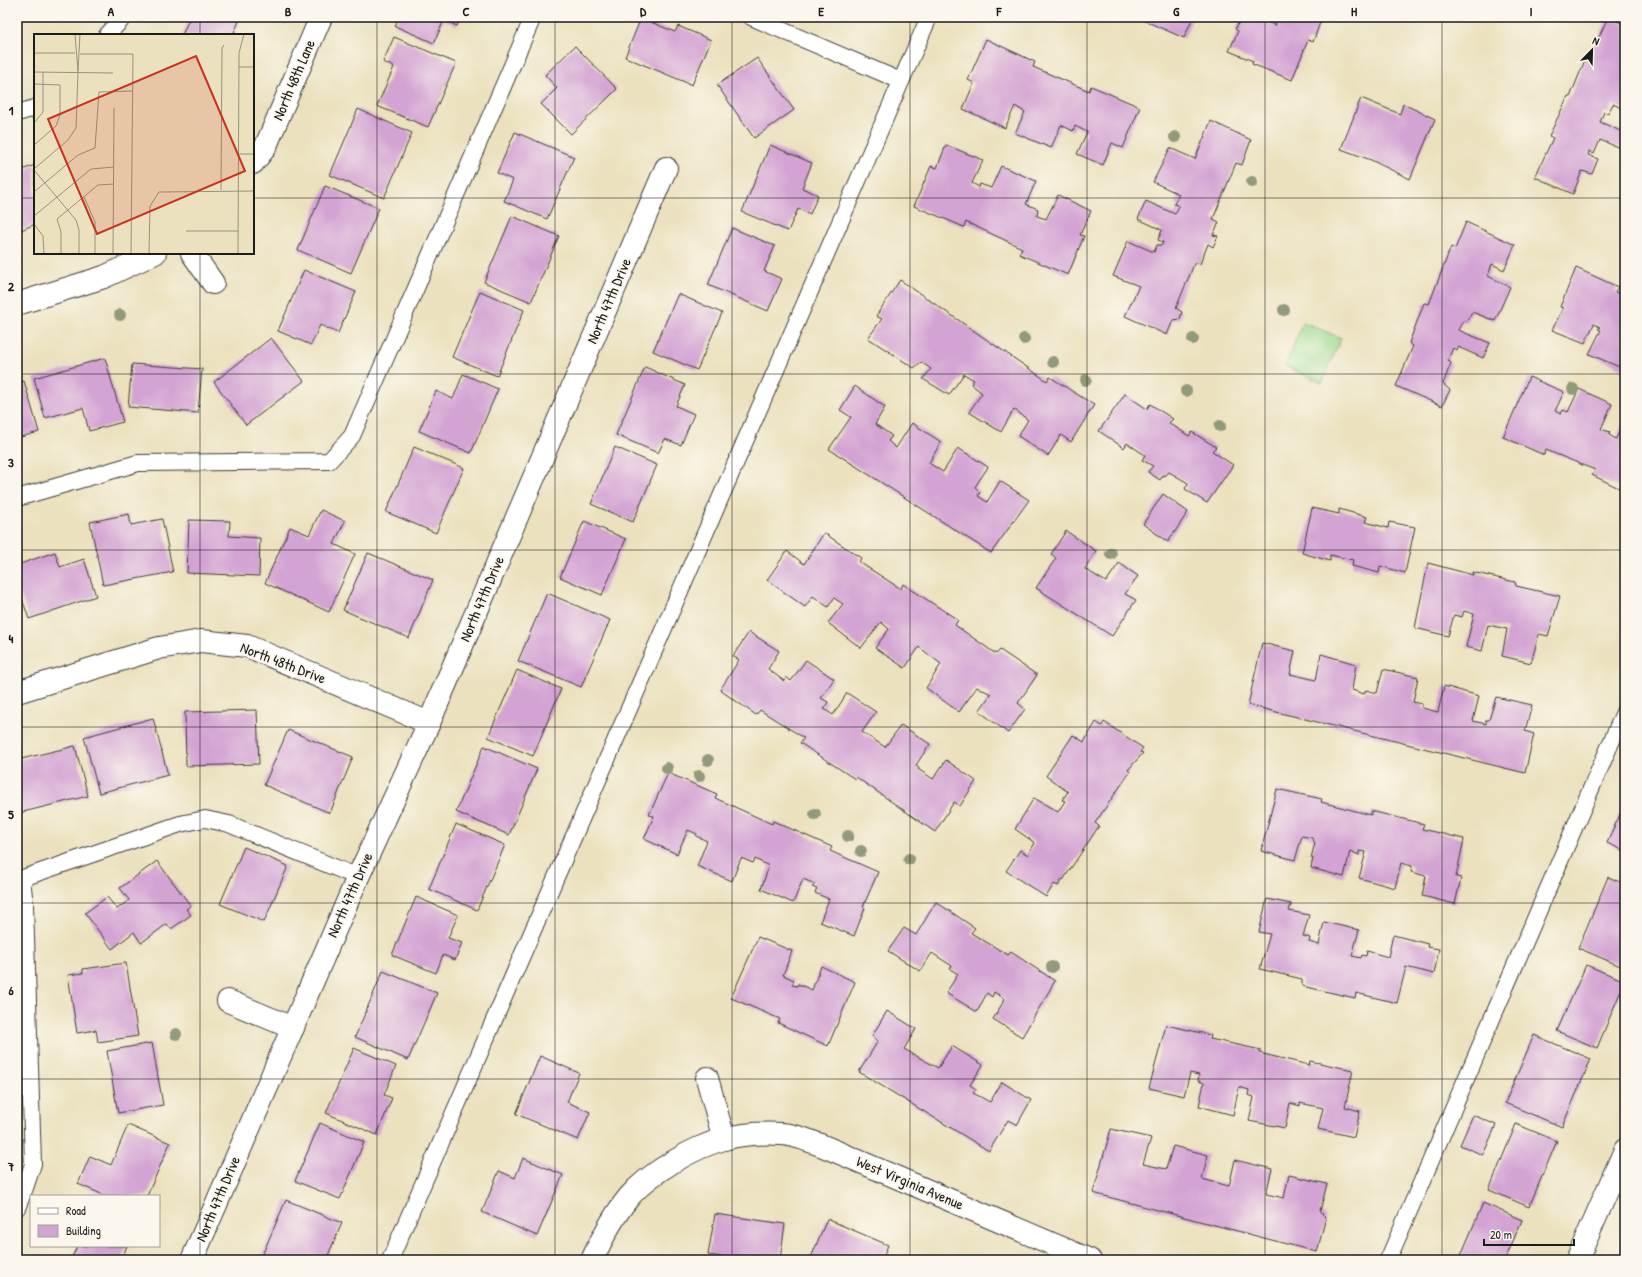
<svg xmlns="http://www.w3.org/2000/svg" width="1642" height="1277" font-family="'Patrick Hand',sans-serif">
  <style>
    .green { fill: #9cdc92; stroke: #5c7c57 }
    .building { fill: #d3a3d3 }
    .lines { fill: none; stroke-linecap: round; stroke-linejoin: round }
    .service-casing { stroke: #3b3a34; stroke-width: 18 }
    .minor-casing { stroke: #3b3a34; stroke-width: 24 }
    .tertiary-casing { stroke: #3b3a34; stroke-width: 24 }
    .service { stroke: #fff; stroke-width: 16 }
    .minor { stroke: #fff; stroke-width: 22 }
    .tertiary { stroke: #fff; stroke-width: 22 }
    .tree { fill: #929a7b }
    .grid { fill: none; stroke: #1c1c1c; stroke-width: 1; stroke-opacity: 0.55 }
    .labels { text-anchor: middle; stroke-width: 4; stroke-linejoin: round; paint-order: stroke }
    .street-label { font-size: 15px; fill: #1c1c1c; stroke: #fbf7ec }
    .inset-road { fill: none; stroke: #98927d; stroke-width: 1 }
    .view { fill: #c8321e; fill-opacity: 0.15; stroke: #c8321e; stroke-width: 2 }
    .inset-edge { fill: none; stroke: #1c1c1c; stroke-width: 2 }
    .neatline { fill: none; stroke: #1c1c1c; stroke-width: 1.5 }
    .grid-label { font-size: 13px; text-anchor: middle; font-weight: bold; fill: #1c1c1c }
  </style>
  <rect width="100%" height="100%" fill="#fbf7ec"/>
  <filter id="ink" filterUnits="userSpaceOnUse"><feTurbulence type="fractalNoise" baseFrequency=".025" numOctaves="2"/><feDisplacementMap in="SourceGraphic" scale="8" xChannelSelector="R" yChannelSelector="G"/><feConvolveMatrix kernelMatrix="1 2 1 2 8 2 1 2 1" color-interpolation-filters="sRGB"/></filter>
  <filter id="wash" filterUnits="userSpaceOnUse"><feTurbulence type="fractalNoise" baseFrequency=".012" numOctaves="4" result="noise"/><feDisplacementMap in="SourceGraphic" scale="16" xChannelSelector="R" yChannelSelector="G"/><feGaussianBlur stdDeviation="0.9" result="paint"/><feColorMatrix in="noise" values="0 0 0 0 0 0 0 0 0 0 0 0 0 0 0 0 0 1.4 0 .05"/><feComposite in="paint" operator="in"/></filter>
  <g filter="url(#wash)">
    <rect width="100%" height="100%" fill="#ebe1be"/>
    <polygon class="green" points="1303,322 1341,338 1322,383 1285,366"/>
    <g id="blocks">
      <g class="building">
        <polygon points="190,17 234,17 240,19 233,35 182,35"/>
        <polygon points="399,17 461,17 457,26 444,20 434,43 395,26"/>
        <polygon points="1136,17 1193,17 1184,38"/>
        <polygon points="1242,17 1261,23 1262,19 1275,26 1276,24 1268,20 1269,17 1322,17 1313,42 1308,40 1292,80 1252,64 1253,61 1229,51 1238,31 1235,29"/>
        <polygon points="1608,17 1625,25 1625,110 1613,104 1608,113 1604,112 1600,122 1625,133 1625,150 1600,140 1594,154 1589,151 1588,155 1598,159 1592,174 1582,171 1573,194 1535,177 1553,138 1549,136 1568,96 1570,97 1587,55 1590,57"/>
        <polygon points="641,18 675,32 678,26 711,40 692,85 625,57"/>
        <polygon points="394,37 456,63 428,127 377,106 394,67 383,62"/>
        <polygon points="986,39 1035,62 1033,67 1089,91 1091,86 1140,107 1123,148 1112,143 1103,165 1077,154 1087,132 1075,126 1073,131 1061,125 1051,148 1015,133 1025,112 1015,106 1005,128 963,109 974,83 968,80"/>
        <polygon points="575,46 617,89 571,134 541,104 557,88 545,75"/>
        <polygon points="757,58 794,110 754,138 717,85"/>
        <polygon points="1361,98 1400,114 1403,104 1435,119 1410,179 1371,160 1341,149"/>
        <polygon points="358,109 412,133 384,198 330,175"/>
        <polygon points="1211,121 1251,140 1242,165 1236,163 1213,219 1219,222 1213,235 1218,236 1213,247 1208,244 1200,264 1195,262 1176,308 1182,312 1180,319 1173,320 1167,335 1125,316 1139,286 1113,276 1128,241 1154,252 1157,245 1162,245 1163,242 1158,240 1162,230 1138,219 1146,201 1175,214 1179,206 1174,204 1179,194 1153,182 1170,148 1195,159"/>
        <polygon points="515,132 574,157 547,219 504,201 513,180 497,173"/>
        <polygon points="770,145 812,163 802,188 818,195 810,214 798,209 788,231 742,212"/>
        <polygon points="946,145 983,160 972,183 979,187 980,184 991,188 1001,166 1036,181 1026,204 1038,209 1037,216 1046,219 1058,195 1091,211 1080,235 1084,236 1068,275 1019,254 1022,248 966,222 964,227 914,206 931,166 937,168"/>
        <polygon points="35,165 35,224 17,232 17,172"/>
        <polygon points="325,186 379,208 351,273 298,250"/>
        <polygon points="512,216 559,236 531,302 484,282"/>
        <polygon points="1466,222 1515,245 1504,270 1492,264 1488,276 1510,287 1495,321 1472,312 1466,322 1463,321 1458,330 1490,343 1483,358 1458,347 1457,350 1453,348 1448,360 1451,363 1443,384 1450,390 1442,406 1396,386 1413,346 1409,343 1424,303 1429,304 1451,247 1455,249"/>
        <polygon points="732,228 775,246 764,271 782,279 768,311 708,285"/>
        <polygon points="1576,268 1618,287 1615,292 1625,296 1624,369 1589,354 1601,330 1598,329 1600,327 1594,324 1585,343 1552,330 1563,308 1560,307"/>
        <polygon points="304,270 356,292 338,333 320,325 311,345 278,331"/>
        <polygon points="900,280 1047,381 1050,377 1094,405 1071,442 1061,435 1048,456 1018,436 1028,420 1014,409 1001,432 969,412 982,393 971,384 974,380 964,374 949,395 923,379 931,369 921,362 914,368 868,338 882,319 876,316"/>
        <polygon points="480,291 524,310 497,376 452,357"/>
        <polygon points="678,294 722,313 697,370 653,351"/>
        <polygon points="271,338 304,381 246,425 214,382"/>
        <polygon points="105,358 123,422 89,431 83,408 45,418 34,378"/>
        <polygon points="132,364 202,369 198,413 128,407"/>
        <polygon points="645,367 685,385 676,406 694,414 681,445 665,439 658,453 616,435"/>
        <polygon points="463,374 498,389 471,453 419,431 436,391 453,399"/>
        <polygon points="1529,377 1564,392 1555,411 1561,414 1563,410 1568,412 1579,389 1612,404 1601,429 1610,432 1609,435 1616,439 1624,420 1625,420 1625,491 1592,475 1595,470 1546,450 1544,455 1503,437"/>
        <polygon points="24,381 39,432 17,438 17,383"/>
        <polygon points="855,386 885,407 875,424 892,436 888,441 896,448 912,423 941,442 929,463 943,472 958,448 988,467 975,487 980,492 978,496 987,502 1000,481 1029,500 991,553 829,449 851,417 840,410"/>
        <polygon points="1125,394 1147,409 1150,404 1173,419 1169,423 1189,436 1192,432 1216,447 1212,451 1233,465 1207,503 1185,489 1188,483 1169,472 1165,476 1163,475 1160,480 1148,472 1153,466 1142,460 1145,455 1127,443 1124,448 1099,431"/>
        <polygon points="414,447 464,468 436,533 386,512"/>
        <polygon points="615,447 657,465 633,522 591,504"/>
        <polygon points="1163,494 1188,512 1168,542 1143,524"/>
        <polygon points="1312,508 1339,514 1339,509 1367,517 1365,522 1388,528 1389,522 1415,527 1405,573 1380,566 1379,573 1352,566 1353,560 1330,555 1330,561 1302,553"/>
        <polygon points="321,510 345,521 334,544 355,554 329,612 265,583 290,527 309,535"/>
        <polygon points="129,514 131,525 162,519 173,572 103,585 90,522"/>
        <polygon points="189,520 230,521 229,536 260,538 259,576 187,573"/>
        <polygon points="584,521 626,539 602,595 560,577"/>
        <polygon points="1066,531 1096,551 1085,569 1106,582 1119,563 1138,576 1125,594 1136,600 1112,636 1036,588 1056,558 1051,554"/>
        <polygon points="824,533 861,558 859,562 901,589 903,584 958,620 955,625 996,654 1000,650 1037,675 1018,703 1025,709 1008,733 979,711 991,694 977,687 959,712 926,688 941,664 919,647 905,668 875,648 889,629 881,622 861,648 828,623 843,604 834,598 828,607 813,596 805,607 767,580 787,551 804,564"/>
        <polygon points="55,552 60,567 84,559 96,596 29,619 17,584 17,565"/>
        <polygon points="368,553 433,580 409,638 343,610"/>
        <polygon points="1428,563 1473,575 1472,572 1515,582 1516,586 1560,596 1548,636 1539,634 1531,663 1502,656 1507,629 1488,625 1482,651 1466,647 1474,614 1464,611 1462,617 1454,615 1448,636 1415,628"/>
        <polygon points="547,593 610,620 581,687 518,661"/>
        <polygon points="749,632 779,651 768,669 784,681 786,677 791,681 806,660 834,679 821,698 828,702 824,709 833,715 847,693 876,712 862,732 885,747 901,725 930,744 916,765 919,767 918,769 933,779 946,760 976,781 960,806 954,802 935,832 856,777 855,779 800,743 804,738 760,710 756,715 720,690 739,660 733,656"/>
        <polygon points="1262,643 1295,651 1290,674 1316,680 1321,654 1356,664 1352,690 1364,694 1366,690 1377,693 1383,669 1418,677 1413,702 1422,704 1422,708 1438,712 1444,686 1479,696 1473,721 1486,724 1486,720 1489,720 1496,697 1532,705 1525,731 1534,734 1525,773 1248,705"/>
        <polygon points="517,670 561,689 533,756 488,737"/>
        <polygon points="257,710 259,764 186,766 185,712"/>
        <polygon points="153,718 168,775 99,793 84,737"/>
        <polygon points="1096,722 1102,726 1104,722 1143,748 1140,752 1143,753 1128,770 1130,772 1095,823 1099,826 1063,880 1062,879 1058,886 1054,884 1046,897 1006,871 1020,850 1028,855 1035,843 1015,829 1034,798 1058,812 1065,801 1062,800 1068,792 1046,776 1073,735 1084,742"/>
        <polygon points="288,730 353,757 330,813 264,785"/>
        <polygon points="75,746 88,796 19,813 17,806 17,760"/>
        <polygon points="484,746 537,769 509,835 456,812"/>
        <polygon points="668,773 717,794 715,798 772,824 773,821 832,847 830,851 878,872 863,907 865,908 854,936 820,922 829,899 815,893 817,889 812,887 815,884 803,879 793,903 761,889 769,866 755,859 753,863 741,858 732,881 697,866 707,841 696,836 697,834 688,830 677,854 644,839 654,816 649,815"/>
        <polygon points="1277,789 1322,799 1321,802 1371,815 1371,811 1424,824 1422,829 1464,839 1456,877 1461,878 1455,904 1422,896 1426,876 1411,872 1412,866 1401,863 1395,888 1359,878 1366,852 1359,851 1359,855 1350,851 1344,877 1311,868 1313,858 1311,858 1315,843 1312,838 1302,836 1295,860 1261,851"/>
        <polygon points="1625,803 1625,851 1607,843"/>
        <polygon points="456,824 505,845 477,910 429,889"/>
        <polygon points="244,847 288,866 264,922 220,904"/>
        <polygon points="157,861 191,906 186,909 191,915 171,929 167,924 141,943 134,932 112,949 85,913 107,897 117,909 129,900 120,888"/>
        <polygon points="1608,877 1625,884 1625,968 1578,948"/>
        <polygon points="416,897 458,915 448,938 462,943 455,960 443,955 436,973 392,955"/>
        <polygon points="1267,899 1291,904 1289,911 1309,915 1303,936 1310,938 1309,942 1319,945 1324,922 1359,930 1352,956 1361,958 1362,955 1366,956 1367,951 1388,957 1393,935 1428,944 1427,947 1439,949 1434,974 1406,967 1397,1003 1356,993 1355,998 1302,986 1302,979 1260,969 1270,934 1259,932"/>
        <polygon points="936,902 975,928 971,933 1008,955 1011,952 1055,981 1022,1037 993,1019 1005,999 994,992 992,997 987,993 977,1012 946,993 958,974 950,969 952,966 932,953 920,971 888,951 904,928 916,935"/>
        <polygon points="758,937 792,951 783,975 794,980 792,985 797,986 798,984 812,990 821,966 855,982 828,1046 778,1023 780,1019 731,998"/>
        <polygon points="126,963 138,1036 98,1042 96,1030 77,1033 68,975 83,973 83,969"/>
        <polygon points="1586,965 1625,981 1597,1048 1557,1031"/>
        <polygon points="383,971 437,993 408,1060 355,1037"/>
        <polygon points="887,1011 916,1029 904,1049 938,1068 952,1046 983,1065 970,1085 976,1089 973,1093 990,1102 1002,1082 1031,1100 1017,1125 1008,1120 989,1151 859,1072 878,1041 872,1036"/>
        <polygon points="1166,1025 1211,1035 1210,1039 1261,1050 1259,1053 1309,1065 1310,1061 1353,1070 1345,1107 1360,1111 1354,1137 1318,1129 1323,1108 1300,1103 1300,1106 1290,1103 1285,1128 1249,1121 1254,1097 1248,1095 1249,1090 1239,1087 1233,1115 1199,1106 1204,1083 1198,1081 1199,1075 1190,1073 1184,1096 1149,1088"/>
        <polygon points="1534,1035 1591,1059 1562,1127 1505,1103"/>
        <polygon points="152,1043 163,1105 118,1113 107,1051"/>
        <polygon points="354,1048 396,1066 384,1095 392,1098 377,1135 326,1113"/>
        <polygon points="540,1056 579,1073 567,1102 590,1112 578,1140 516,1114"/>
        <polygon points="1473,1115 1496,1125 1483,1155 1460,1145"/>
        <polygon points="320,1123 364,1142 340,1199 295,1181"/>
        <polygon points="1516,1124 1557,1141 1529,1207 1489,1190"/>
        <polygon points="128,1125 170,1143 147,1196 106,1196 78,1184 90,1156 111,1165"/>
        <polygon points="1111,1129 1151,1138 1143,1164 1166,1169 1173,1146 1208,1155 1202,1179 1229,1186 1235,1160 1272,1169 1266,1194 1284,1198 1289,1175 1327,1184 1320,1211 1326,1217 1317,1252 1093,1193"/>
        <polygon points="523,1158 563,1175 537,1236 482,1212 499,1171 515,1178"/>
        <polygon points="286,1200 342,1223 326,1260 260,1260"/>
        <polygon points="1483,1203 1522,1220 1505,1260 1459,1260"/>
        <polygon points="715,1214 785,1224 780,1260 742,1260 708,1255"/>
        <polygon points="827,1219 888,1245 882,1260 810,1260"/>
        <polygon points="77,1246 127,1246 121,1260 71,1260"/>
      </g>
    </g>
  </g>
  <g filter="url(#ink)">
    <use href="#blocks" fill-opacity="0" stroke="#3b3a34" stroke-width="1"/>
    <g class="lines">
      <defs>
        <g id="service">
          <polyline points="751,17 901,81"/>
          <polyline points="107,35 124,17"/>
          <polyline points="17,113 35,108"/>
          <polyline points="17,498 138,463 329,461 352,436 533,17"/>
          <polyline points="17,880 180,824 205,819 229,824 358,877"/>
          <polyline points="17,1208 25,1188 33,1164 25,905 22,879"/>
          <polyline points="390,1260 929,17"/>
          <polyline points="1388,1260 1625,710"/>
        </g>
        <g id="minor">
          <polyline points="17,692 159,648 201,641 247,646 429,723"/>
          <polyline points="228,1001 293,1028"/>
          <polyline points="707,1078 724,1139"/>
          <polyline points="192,1260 358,877 429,723 666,168"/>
          <path d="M592 1260C602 1238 614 1215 629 1197 649 1173 694 1147 724 1139 742 1134 763 1133 781 1134 797 1135 813 1142 828 1148L1090 1260"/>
          <polyline points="1577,1260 1625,1150"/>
        </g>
        <g id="tertiary">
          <polyline points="253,163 265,148 321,17"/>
          <polyline points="192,253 213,283"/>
          <polyline points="17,304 104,277 155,253"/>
        </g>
      </defs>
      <use href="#service" class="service-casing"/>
      <use href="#minor" class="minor-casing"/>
      <use href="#tertiary" class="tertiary-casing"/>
      <use href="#service" class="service"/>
      <use href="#minor" class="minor"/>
      <use href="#tertiary" class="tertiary"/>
    </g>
    <g class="tree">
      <circle cx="1175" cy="137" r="6"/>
      <circle cx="1252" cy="182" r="6"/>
      <circle cx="1284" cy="310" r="6"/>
      <circle cx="120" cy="315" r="6"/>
      <circle cx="1024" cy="339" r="6"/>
      <circle cx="1193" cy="339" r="6"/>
      <circle cx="1053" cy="362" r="6"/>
      <circle cx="1086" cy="380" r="6"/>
      <circle cx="1573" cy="389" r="6"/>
      <circle cx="1186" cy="391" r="6"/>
      <circle cx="1220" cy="426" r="6"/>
      <circle cx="1111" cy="554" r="6"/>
      <circle cx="708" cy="760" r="6"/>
      <circle cx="667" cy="768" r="6"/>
      <circle cx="699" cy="776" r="6"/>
      <circle cx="815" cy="814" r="6"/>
      <circle cx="848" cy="836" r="6"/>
      <circle cx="861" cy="851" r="6"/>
      <circle cx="909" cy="859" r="6"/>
      <circle cx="1052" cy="967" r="6"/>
      <circle cx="176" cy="1034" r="6"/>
    </g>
  </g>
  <path class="grid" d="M200 17V35M377 17V1260M555 17V1260M732 17V1260M910 17V1260M1087 17V1260M1265 17V1260M1442 17V1260M17 198H35M253 198H1625M200 253V1260M17 374H1625M17 550H1625M17 727H1625M17 903H1625M17 1079H1625"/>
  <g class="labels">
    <g class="street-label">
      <text transform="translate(294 80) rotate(-67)" y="5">North 48th Lane</text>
      <text transform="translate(609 301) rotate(-67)" y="5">North 47th Drive</text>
      <text transform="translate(482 599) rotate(-67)" y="5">North 47th Drive</text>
      <text transform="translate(283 663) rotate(21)" y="5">North 48th Drive</text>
      <text transform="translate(350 895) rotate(-66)" y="5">North 47th Drive</text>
      <text transform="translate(910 1183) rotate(23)" y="5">West Virginia Avenue</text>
      <text transform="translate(218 1199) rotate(-67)" y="5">North 47th Drive</text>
    </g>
  </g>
  <g transform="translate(34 34)">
    <rect width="220" height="220" fill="#ebe1be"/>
    <path class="inset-road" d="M0 19H41M46 20H99L97 220M205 33H220M44 37 46 0M0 38 79 39M0 50 26 51V81L22 92 0 111M0 89 9 78V38M204 120H220M0 135 34 106 42 94 44 38 41 0M0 136 42 186 45 196V220M187 156 188 14 190 11M0 158 44 121 61 114 65 58 98 57M50 163 61 188V220M0 182 57 135 80 133M0 190 9 202 10 220M152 197H204M27 220V198L23 185 64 151 80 150M79 220 80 74M115 220 116 172 125 158 220 157M204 220 205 19 210 0"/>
    <path class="view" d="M162 22 211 137 63 200 14 85Z"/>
    <rect width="220" height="220" class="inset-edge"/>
  </g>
  <rect width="1642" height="1277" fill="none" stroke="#fbf7ec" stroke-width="44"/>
  <rect x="30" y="1195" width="130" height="52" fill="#fbf7ec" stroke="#a29f99"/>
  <rect x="38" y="1208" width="20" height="6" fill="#ffffff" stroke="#a29f99"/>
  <text x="66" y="1215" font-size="12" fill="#1c1c1c">Road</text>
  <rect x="38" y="1225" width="20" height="12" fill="#d3a3d3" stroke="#a29f99"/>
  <text x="66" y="1235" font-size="12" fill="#1c1c1c">Building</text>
  <g transform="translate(1592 50) rotate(23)" stroke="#fbf7ec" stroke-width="3" paint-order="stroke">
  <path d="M0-3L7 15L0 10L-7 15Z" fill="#1c1c1c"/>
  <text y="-6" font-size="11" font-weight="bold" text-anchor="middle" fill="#1c1c1c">N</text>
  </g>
  <path d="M1484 1239v6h90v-6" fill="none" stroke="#1c1c1c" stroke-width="2"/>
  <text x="1490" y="1239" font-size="12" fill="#1c1c1c" stroke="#fbf7ec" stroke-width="3" paint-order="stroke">20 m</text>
  <rect x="22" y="22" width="1598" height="1233" class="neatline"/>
  <g class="grid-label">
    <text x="111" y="16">A</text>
    <text x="288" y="16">B</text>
    <text x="466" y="16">C</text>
    <text x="643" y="16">D</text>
    <text x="821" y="16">E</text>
    <text x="999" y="16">F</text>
    <text x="1176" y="16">G</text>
    <text x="1354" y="16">H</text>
    <text x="1531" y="16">I</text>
    <text x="11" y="115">1</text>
    <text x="11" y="291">2</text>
    <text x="11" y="467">3</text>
    <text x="11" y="643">4</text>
    <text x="11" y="819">5</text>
    <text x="11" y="995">6</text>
    <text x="11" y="1171">7</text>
  </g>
</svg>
